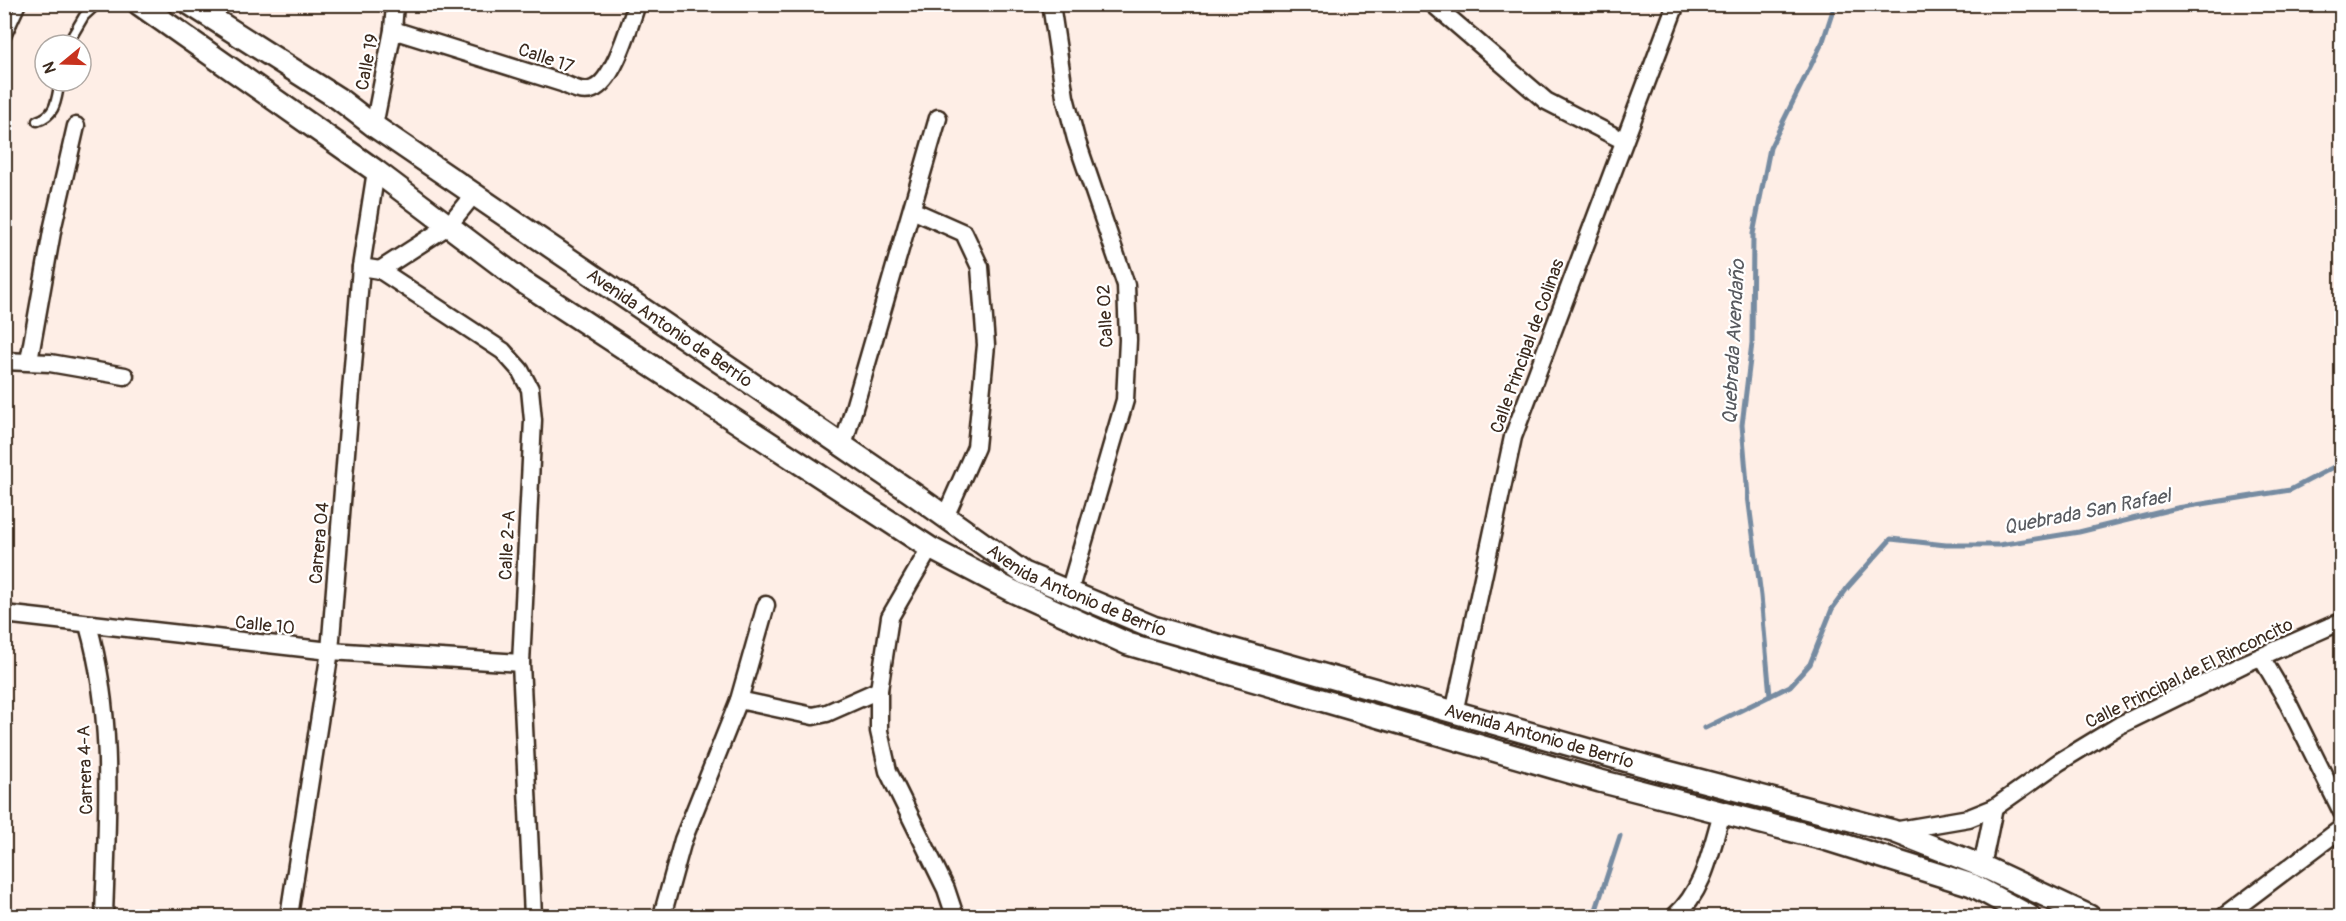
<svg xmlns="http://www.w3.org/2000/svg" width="2346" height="921" font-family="Pangolin,sans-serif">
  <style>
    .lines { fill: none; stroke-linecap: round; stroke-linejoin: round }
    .stream { stroke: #768ba1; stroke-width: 5 }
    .service-casing { stroke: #3b2a1e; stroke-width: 13 }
    .minor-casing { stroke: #3b2a1e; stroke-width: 21 }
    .tertiary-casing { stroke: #3b2a1e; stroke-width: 26 }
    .service { stroke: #fff; stroke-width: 8 }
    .minor { stroke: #fff; stroke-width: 16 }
    .tertiary { stroke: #fff; stroke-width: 21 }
    .labels { text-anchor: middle; stroke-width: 4.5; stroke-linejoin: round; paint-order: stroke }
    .street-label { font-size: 18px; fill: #3b2a1e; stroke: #fff }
    .water-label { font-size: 20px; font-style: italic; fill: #585a5f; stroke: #fff }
  </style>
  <rect width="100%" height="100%" fill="#feeee6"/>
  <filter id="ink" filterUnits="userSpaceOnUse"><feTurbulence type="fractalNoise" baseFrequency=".0167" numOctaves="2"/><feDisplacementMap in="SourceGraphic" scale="12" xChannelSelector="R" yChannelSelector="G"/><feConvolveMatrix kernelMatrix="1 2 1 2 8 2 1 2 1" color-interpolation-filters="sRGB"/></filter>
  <g filter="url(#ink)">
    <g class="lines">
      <g class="stream">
        <polyline points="1770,696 1761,596 1748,496 1742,425 1752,343 1753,234 1770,148 1823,41 1835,4"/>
        <polyline points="1705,728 1790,686 1810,664 1832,609 1848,587 1891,539 1946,545 1999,545 2079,532 2177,508 2290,490 2332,468 2342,465"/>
        <polyline points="1594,916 1620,836"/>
      </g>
      <defs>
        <g id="service">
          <polyline points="4,41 21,4"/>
          <polyline points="67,45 84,16 97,4"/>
          <path d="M37 121C57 115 56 99 60 81"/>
        </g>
        <g id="minor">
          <polyline points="1051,4 1065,97 1076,139 1126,285 1128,340 1125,400 1069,592"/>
          <polyline points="1433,4 1546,101 1624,141"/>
          <path d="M393 30 562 83C571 87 583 94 593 89 614 81 629 26 637 4"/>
          <polyline points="374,126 393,30 395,4"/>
          <polyline points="912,210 964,233 980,267 986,345 976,447 945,517"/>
          <polyline points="361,267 380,270 503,351 520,370 530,389 533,420 521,663 533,916"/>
          <polyline points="380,270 448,226 474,194"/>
          <polyline points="4,361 50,363 125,376"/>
          <polyline points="29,361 53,226 76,126"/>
          <polyline points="843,446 938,118"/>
          <polyline points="930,548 890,617 879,690 879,731 888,771 946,889 955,916"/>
          <polyline points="4,614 330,651 521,663"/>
          <path d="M88 625C115 719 107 819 104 916"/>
          <polyline points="2261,657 2286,699 2342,812"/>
          <polyline points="739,700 813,716 827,713 879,690"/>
          <polyline points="1454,713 1513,437 1676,4"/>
          <polyline points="1893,831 1969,818 1994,808 2059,762 2120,725 2244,664 2342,621"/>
          <polyline points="1982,866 1994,808"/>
          <polyline points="289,916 330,651 361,267 376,171"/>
          <polyline points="662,916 683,840 739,700 766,605"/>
          <path d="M1675 916C1704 891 1711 849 1722 813"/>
          <polyline points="2225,916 2342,828"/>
        </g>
        <g id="tertiary">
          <polyline points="139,4 376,171 523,282 930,548 1014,592 1128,644 1600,781 1828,840 1972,885 2029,916"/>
          <path id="s1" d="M190 4 339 99 374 126 912 493 1024 573 1153 627 1649 767 1893 831 1982 866 2089 916"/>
        </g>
      </defs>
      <use href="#service" class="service-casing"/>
      <use href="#minor" class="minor-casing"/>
      <use href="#tertiary" class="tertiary-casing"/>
      <use href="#service" class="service"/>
      <use href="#minor" class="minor"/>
      <use href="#tertiary" class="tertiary"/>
    </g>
  </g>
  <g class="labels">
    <g class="street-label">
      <text transform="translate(546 58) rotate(19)" y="6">Calle 17</text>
      <text transform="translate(367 62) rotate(-79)" y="6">Calle 19</text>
      <text transform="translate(1105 316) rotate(-93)" y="6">Calle 02</text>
      <text dy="6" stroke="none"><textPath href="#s1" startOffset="579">Avenida Antonio de Berrío</textPath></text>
      <text transform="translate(1527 346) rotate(-70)" y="6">Calle Principal de Colinas</text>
      <text transform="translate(319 543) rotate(-85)" y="6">Carrera 04</text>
      <text transform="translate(507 545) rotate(-87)" y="6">Calle 2-A</text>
      <text dy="6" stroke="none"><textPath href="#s1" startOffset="1065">Avenida Antonio de Berrío</textPath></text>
      <text transform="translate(265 625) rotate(6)" y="6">Calle 10</text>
      <text transform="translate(2189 673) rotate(-26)" y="6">Calle Principal de El Rinconcito</text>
      <text dy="6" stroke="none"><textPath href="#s1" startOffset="1551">Avenida Antonio de Berrío</textPath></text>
      <text transform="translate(85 770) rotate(-92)" y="6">Carrera 4-A</text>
    </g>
    <g class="water-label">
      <text transform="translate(1733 342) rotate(-87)" y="7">Quebrada Avendaño</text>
      <text transform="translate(2087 511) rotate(-11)" y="7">Quebrada San Rafael</text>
    </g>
  </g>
  <rect width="2346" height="921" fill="none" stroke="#fff" stroke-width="24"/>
  <rect x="12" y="12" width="2322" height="897" fill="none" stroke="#3b2a1e" stroke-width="2" filter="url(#ink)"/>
  <g transform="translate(63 63) rotate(251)"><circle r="28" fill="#ffffff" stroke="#b1aaa5" stroke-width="1.5"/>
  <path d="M0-4.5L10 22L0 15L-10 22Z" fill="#c8321e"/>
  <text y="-9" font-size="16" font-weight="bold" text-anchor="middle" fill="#3b2a1e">N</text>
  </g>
</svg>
